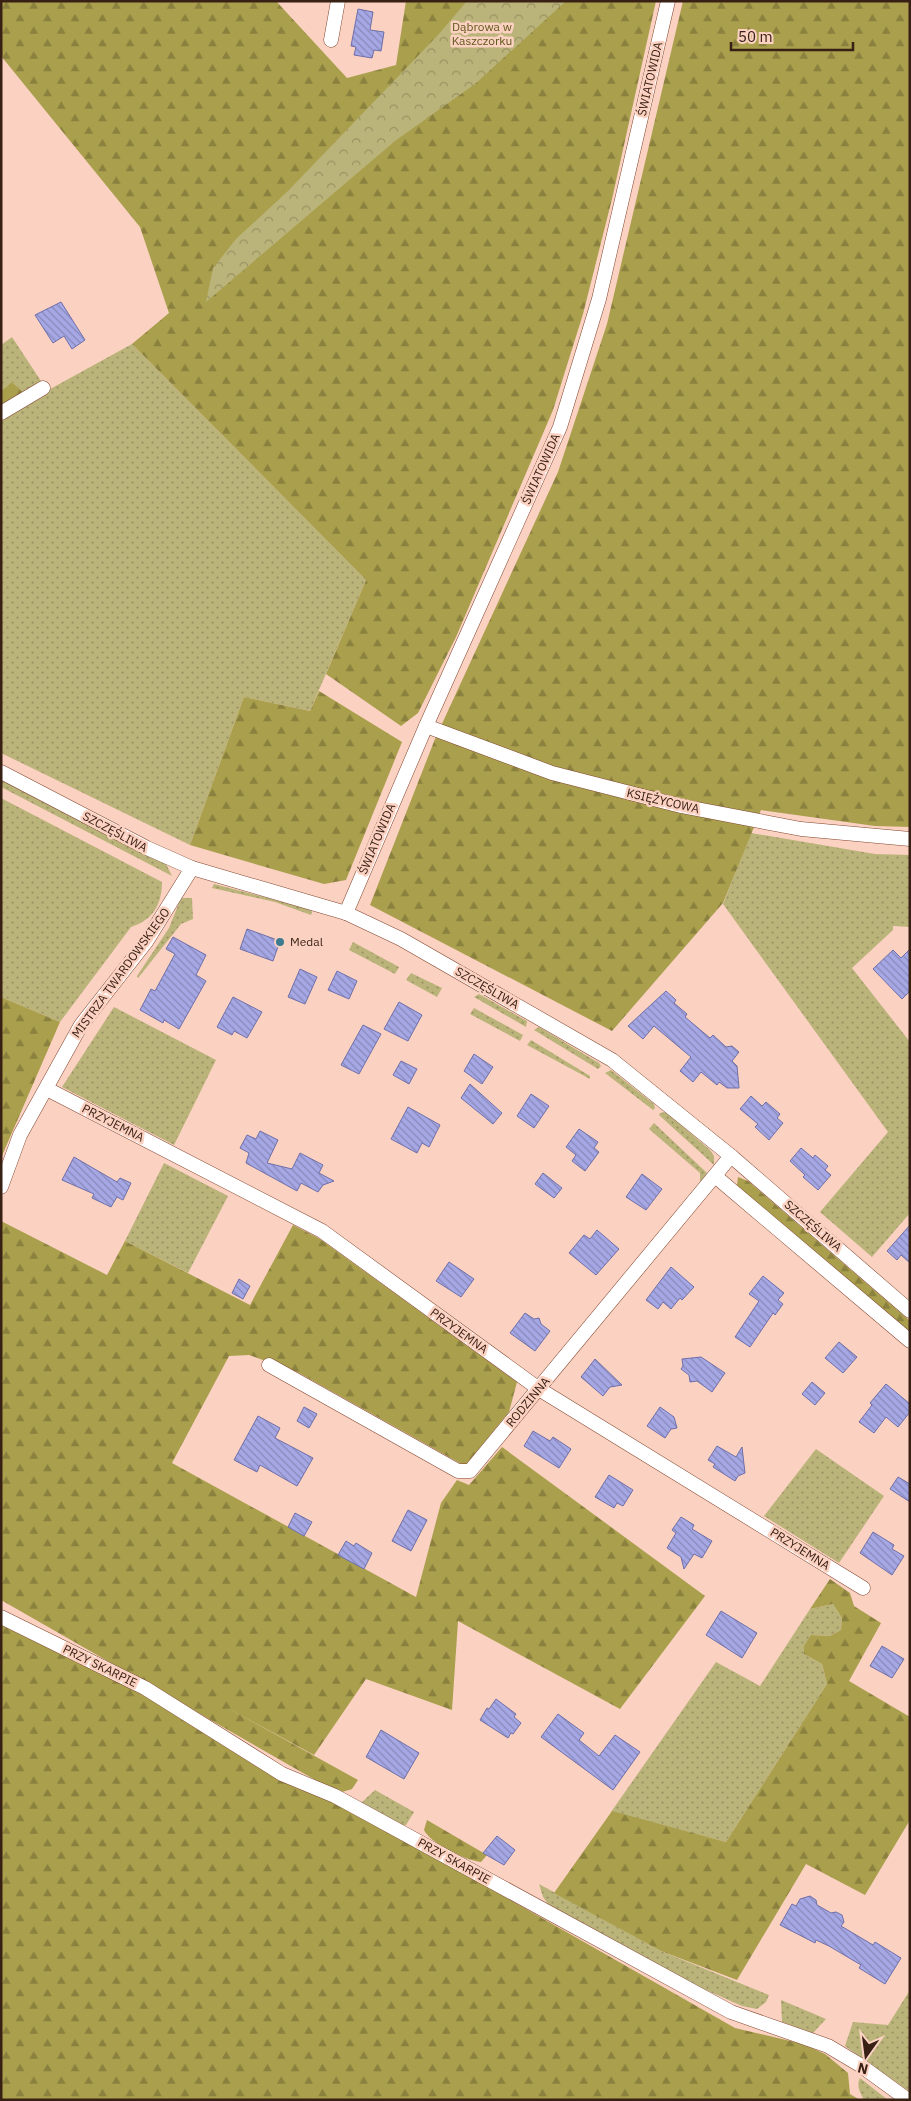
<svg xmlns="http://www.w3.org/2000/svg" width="911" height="2101" font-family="'IBM Plex Sans',sans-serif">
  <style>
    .grass { fill: url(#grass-dots) }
    .forest { fill: url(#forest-firs) }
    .park { fill: url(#park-crowns) }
    .building { fill: url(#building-back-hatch); stroke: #6e6fa8 }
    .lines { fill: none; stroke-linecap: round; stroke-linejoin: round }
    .minor-casing { stroke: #824730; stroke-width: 15 }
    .minor { stroke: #fff; stroke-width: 14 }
    .poi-dot { fill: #3c7b90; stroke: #fbd1c1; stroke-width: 2 }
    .labels { text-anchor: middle; stroke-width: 5; stroke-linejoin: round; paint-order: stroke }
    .park-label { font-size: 12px; fill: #60581b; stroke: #fbd1c1 }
    .street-label { font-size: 12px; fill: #392015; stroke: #fbd1c1 }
    .poi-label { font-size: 12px; fill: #392015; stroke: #fbd1c1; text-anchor: start }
  </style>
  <defs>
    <pattern id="grass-dots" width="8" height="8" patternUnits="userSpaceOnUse" patternTransform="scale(1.25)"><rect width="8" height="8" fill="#bbb47a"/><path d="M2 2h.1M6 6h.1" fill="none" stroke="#999263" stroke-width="1.8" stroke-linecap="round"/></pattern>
    <pattern id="forest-firs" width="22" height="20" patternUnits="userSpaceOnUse" patternTransform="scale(1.25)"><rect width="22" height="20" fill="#a99f4c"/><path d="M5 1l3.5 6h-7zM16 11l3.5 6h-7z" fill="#8b813e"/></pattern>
    <pattern id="park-crowns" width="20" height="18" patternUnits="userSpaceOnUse" patternTransform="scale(1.25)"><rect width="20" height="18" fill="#bbb47a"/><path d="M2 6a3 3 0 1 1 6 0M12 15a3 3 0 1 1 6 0" fill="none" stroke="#999263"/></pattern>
    <pattern id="building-back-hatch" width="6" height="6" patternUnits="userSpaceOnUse" patternTransform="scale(1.25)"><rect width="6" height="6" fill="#a6a8e6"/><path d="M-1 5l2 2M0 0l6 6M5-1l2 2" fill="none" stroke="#8888b9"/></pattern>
  </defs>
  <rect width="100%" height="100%" fill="#fbd1c1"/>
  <g class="grass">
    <polygon points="12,337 41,381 23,392 12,382 1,391 1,345"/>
    <polygon points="132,344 366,580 310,711 244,697 190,845 1,753 1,421 32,399"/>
    <polygon points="1,779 166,864 172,876 1,787"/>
    <path d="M1 798 162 882C162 904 153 920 131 927L60 1022 1 997Z"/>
    <polygon points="751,833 875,854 910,855 910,927 893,926 893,930 852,968 910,1042 910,1213 872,1257 820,1212 888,1132 723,904"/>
    <polygon points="214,884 310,909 312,912 311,915 275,902 212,888"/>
    <polygon points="181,898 192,898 193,919 181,924 138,978 137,976 169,928"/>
    <polygon points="353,942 399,967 395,974 349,950"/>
    <polygon points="411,973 442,988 437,997 406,980"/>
    <polygon points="479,994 527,1021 526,1027 474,997"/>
    <polygon points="114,1007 216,1060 174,1145 62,1087"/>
    <polygon points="474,1008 523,1035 520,1041 470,1014"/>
    <polygon points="539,1027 599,1063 601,1066 598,1069 534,1030"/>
    <polygon points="531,1040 590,1076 590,1079 527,1045"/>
    <polygon points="611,1070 654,1104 655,1108 653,1110 605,1073"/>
    <polygon points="666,1112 710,1150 714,1156 714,1165 659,1115 660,1113"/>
    <polygon points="654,1123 707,1173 700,1184 700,1173 649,1129"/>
    <polygon points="164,1163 228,1196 188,1273 125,1241"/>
    <polygon points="816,1449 884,1496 839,1563 764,1516"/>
    <polygon points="833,1604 842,1618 841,1630 830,1636 811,1635 804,1654 822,1664 827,1684 726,1842 611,1812 716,1662 760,1686 810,1609"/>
    <polygon points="375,1790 414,1812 406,1825 397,1825 361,1803"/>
    <polygon points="539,1884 661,1951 769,1995 766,2002 757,2009 742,2006 697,1986 548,1904 543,1897"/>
    <polygon points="910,1990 910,2092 845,2046 853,2022 888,2025"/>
    <polygon points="781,2000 826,2019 813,2033 782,2022"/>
    <path d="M860 2078 888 2100H864C860 2093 856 2085 860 2078Z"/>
  </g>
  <g class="forest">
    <polygon points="1,1 276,1 347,78 396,65 406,1 656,1 612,199 583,314 553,410 456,637 418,713 401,726 326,674 366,580 132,344 169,313 140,227 1,56"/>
    <polygon points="683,1 910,1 910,827 875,826 761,810 723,903 612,1031 370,905 435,739 558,472 607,324"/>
    <polygon points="12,382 23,392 1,405 1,391"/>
    <polygon points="319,691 402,742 346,880 324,884 190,845 244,697 310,711"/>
    <polygon points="1,997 60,1022 1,1158"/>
    <polygon points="738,1177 748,1181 910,1321 910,1336 737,1185"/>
    <polygon points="1,1221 107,1275 125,1241 250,1305 293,1225 320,1239 517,1382 509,1412 465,1466 299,1373 249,1355 229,1356 172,1463 416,1597 441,1503 457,1480 469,1485 502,1447 705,1596 620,1709 458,1621 452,1710 366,1679 314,1755 213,1700 358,1780 352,1789 342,1792 331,1789 1,1600"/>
    <polygon points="830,1579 850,1593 854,1606 881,1623 849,1681 910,1717 910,1820 865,1895 806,1864 737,1980 661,1951 554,1893 612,1811 726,1842 827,1684 822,1664 804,1654 804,1646 811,1635 830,1636 841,1630 842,1618 833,1604 810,1609"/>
    <polygon points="1,1610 735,2028 803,2044 825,2054 848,2073 850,2094 860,2100 1,2100"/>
    <path d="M427 1820 487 1855 481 1862C466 1861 430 1843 424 1830Z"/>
  </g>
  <polygon class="park" points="467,1 566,1 475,84 395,141 206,302 213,268 236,239 288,191 438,35"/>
  <g class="building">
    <polygon points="358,9 373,12 370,30 384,32 381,51 374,50 372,58 354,55 356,47 351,46"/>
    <polygon points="61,302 85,340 72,349 64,336 53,343 35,315"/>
    <polygon points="247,929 280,941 273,961 240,949"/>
    <polygon points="173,937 206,955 196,975 206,981 179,1029 164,1020 163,1023 140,1010 151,989 155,991 175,954 166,949"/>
    <polygon points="910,949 910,991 902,999 873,969 893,950 901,958"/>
    <polygon points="300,969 317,977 305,1004 288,997"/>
    <polygon points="337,971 357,981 349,999 328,990"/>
    <polygon points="666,991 676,1000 674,1003 687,1014 685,1017 710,1038 713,1035 726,1047 732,1046 739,1052 732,1061 737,1066 739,1088 727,1088 719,1082 717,1085 701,1072 693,1082 680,1071 691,1057 654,1026 643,1039 628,1026"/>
    <polygon points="233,997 262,1012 247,1038 234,1031 232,1035 217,1027"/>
    <polygon points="399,1002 422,1015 408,1041 384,1029"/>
    <polygon points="363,1025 381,1034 359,1074 341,1065"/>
    <polygon points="474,1054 493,1067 482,1084 464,1071"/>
    <polygon points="401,1061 417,1069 409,1084 393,1075"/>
    <polygon points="470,1084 502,1113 493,1124 461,1098"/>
    <polygon points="531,1094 549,1106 534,1128 517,1116"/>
    <polygon points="751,1096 762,1106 766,1102 780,1114 777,1118 783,1123 769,1140 755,1127 758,1124 740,1109"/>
    <polygon points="408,1107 440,1125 429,1147 422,1143 417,1153 391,1139"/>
    <polygon points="579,1129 598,1142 594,1148 599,1152 585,1171 572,1161 576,1155 566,1147"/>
    <polygon points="260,1131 278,1140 267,1163 292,1169 300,1153 323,1165 319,1173 334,1181 323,1185 318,1192 301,1183 297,1191 246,1163 249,1153 240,1148 247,1135 256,1139"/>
    <polygon points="801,1148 813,1158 815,1155 828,1166 825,1170 831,1175 818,1190 803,1177 805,1175 790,1161"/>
    <polygon points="74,1157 117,1182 120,1178 131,1183 123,1200 117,1197 111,1207 92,1198 94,1194 62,1180"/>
    <polygon points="543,1173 562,1188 554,1198 535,1184"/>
    <polygon points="642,1174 662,1189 646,1210 626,1197"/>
    <polygon points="910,1225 910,1263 901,1255 897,1260 887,1251"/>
    <polygon points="597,1230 619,1249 596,1275 569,1253 584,1235 590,1239"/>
    <polygon points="449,1262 474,1279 461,1297 436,1281"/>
    <polygon points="671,1267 694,1287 682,1300 680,1298 671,1309 663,1302 658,1309 646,1300"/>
    <polygon points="763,1276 784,1293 778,1300 783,1304 775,1315 773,1313 750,1347 735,1337 759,1301 749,1294"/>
    <polygon points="239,1279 250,1286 243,1299 232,1293"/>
    <polygon points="525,1313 534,1319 539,1318 541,1324 550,1331 535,1351 510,1333"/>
    <polygon points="839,1342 857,1357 843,1373 825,1358"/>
    <polygon points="701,1357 725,1373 712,1392 697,1381 690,1382 689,1375 681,1369 683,1366 682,1359"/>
    <polygon points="595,1359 622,1385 610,1387 603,1396 581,1377"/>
    <polygon points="812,1382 825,1393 815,1405 802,1394"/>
    <polygon points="886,1384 910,1404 910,1412 898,1427 886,1417 874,1433 859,1422 872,1405 870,1403"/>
    <polygon points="304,1407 317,1414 309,1428 297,1421"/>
    <polygon points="660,1407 674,1417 677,1428 671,1429 665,1438 647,1426"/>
    <polygon points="258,1416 280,1428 275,1438 313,1458 297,1486 260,1465 257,1472 234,1460"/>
    <polygon points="533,1431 550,1441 553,1437 571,1449 559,1468 524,1446"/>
    <polygon points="717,1446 736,1457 742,1447 745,1473 738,1476 735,1481 713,1467 715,1464 708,1460"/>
    <polygon points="609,1475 633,1490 623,1506 617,1503 614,1508 595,1497"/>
    <polygon points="898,1477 910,1484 910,1502 890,1489"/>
    <polygon points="408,1510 427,1520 411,1551 392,1541"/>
    <polygon points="295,1513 312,1522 304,1536 288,1527"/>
    <polygon points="681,1517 694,1525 692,1529 712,1541 702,1558 694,1554 684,1569 681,1557 667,1548 676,1533 672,1530"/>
    <polygon points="873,1532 894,1545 892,1549 904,1556 892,1575 860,1553"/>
    <polygon points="346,1541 354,1546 356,1543 372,1553 364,1569 338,1555"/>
    <polygon points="721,1611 757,1633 742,1658 706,1635"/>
    <polygon points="882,1646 904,1659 892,1678 870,1666"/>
    <polygon points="496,1699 516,1714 514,1717 521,1723 513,1734 511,1733 508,1738 480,1720 487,1708 489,1709"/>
    <polygon points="558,1714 584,1733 579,1740 599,1756 615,1735 640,1752 613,1790 541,1737"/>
    <polygon points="381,1730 419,1753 404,1779 366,1757"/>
    <polygon points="497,1836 515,1850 504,1865 483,1853"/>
    <polygon points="810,1896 816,1900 817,1905 831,1913 836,1912 842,1915 844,1922 841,1926 873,1945 875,1942 901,1958 885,1984 859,1968 861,1965 829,1946 816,1940 815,1943 780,1925 792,1904 796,1906 800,1899"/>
  </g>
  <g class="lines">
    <defs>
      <g id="minor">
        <polyline points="331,40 338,1"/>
        <polyline points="1,413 43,388"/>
        <polyline points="426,726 552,773 681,806 801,829 910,839"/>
        <polyline points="1,772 147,848 192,868 346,913 401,939 612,1060 731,1156 910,1311"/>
        <polyline points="346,913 426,726 560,427 599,299 668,1"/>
        <polyline points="47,1089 322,1231 539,1389 863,1588"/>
        <polyline points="715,1176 910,1341"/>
        <polyline points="1,1187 20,1135 81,1025 146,942 192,868"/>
        <polyline points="269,1365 458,1471 470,1471 731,1156"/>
        <polyline points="1,1617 145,1688 282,1774 335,1796 731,2012 828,2046 860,2065 908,2100"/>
      </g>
    </defs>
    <use href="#minor" class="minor-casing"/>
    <use href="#minor" class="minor"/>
  </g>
  <circle class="poi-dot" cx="280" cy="942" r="5"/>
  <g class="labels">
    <g class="park-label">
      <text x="482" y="31">Dąbrowa w<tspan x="482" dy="14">Kaszczorku</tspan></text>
    </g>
    <g class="street-label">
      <text transform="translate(650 79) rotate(-77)" y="4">ŚWIATOWIDA</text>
      <text transform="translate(541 469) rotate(-66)" y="4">ŚWIATOWIDA</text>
      <text transform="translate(663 801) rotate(13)" y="4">KSIĘŻYCOWA</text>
      <text transform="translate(115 832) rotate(28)" y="4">SZCZĘŚLIWA</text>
      <text transform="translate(377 839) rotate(-67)" y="4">ŚWIATOWIDA</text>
      <text transform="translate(121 973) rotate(-54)" y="4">MISTRZA TWARDOWSKIEGO</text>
      <text transform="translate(487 988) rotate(30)" y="4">SZCZĘŚLIWA</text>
      <text transform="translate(113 1123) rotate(27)" y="4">PRZYJEMNA</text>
      <text transform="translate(813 1226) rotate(41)" y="4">SZCZĘŚLIWA</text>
      <text transform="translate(459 1331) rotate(36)" y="4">PRZYJEMNA</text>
      <text transform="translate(528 1402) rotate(-50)" y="4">RODZINNA</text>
      <text transform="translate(800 1549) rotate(32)" y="4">PRZYJEMNA</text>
      <text transform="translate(100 1666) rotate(26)" y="4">PRZY SKARPIE</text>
      <text transform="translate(454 1861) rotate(29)" y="4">PRZY SKARPIE</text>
    </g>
    <g class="poi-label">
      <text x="290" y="946">Medal</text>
    </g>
  </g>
  <rect width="911" height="2101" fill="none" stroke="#392015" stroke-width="5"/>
  <g transform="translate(866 2056) rotate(194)" stroke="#fbd1c1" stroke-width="4" paint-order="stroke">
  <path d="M0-4L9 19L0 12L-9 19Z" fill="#392015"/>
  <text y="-8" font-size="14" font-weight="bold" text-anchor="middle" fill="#392015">N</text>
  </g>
  <path d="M731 42v8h122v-8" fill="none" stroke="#392015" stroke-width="2.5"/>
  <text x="738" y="42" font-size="15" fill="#392015" stroke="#fbd1c1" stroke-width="4" paint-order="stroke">50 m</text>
</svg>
